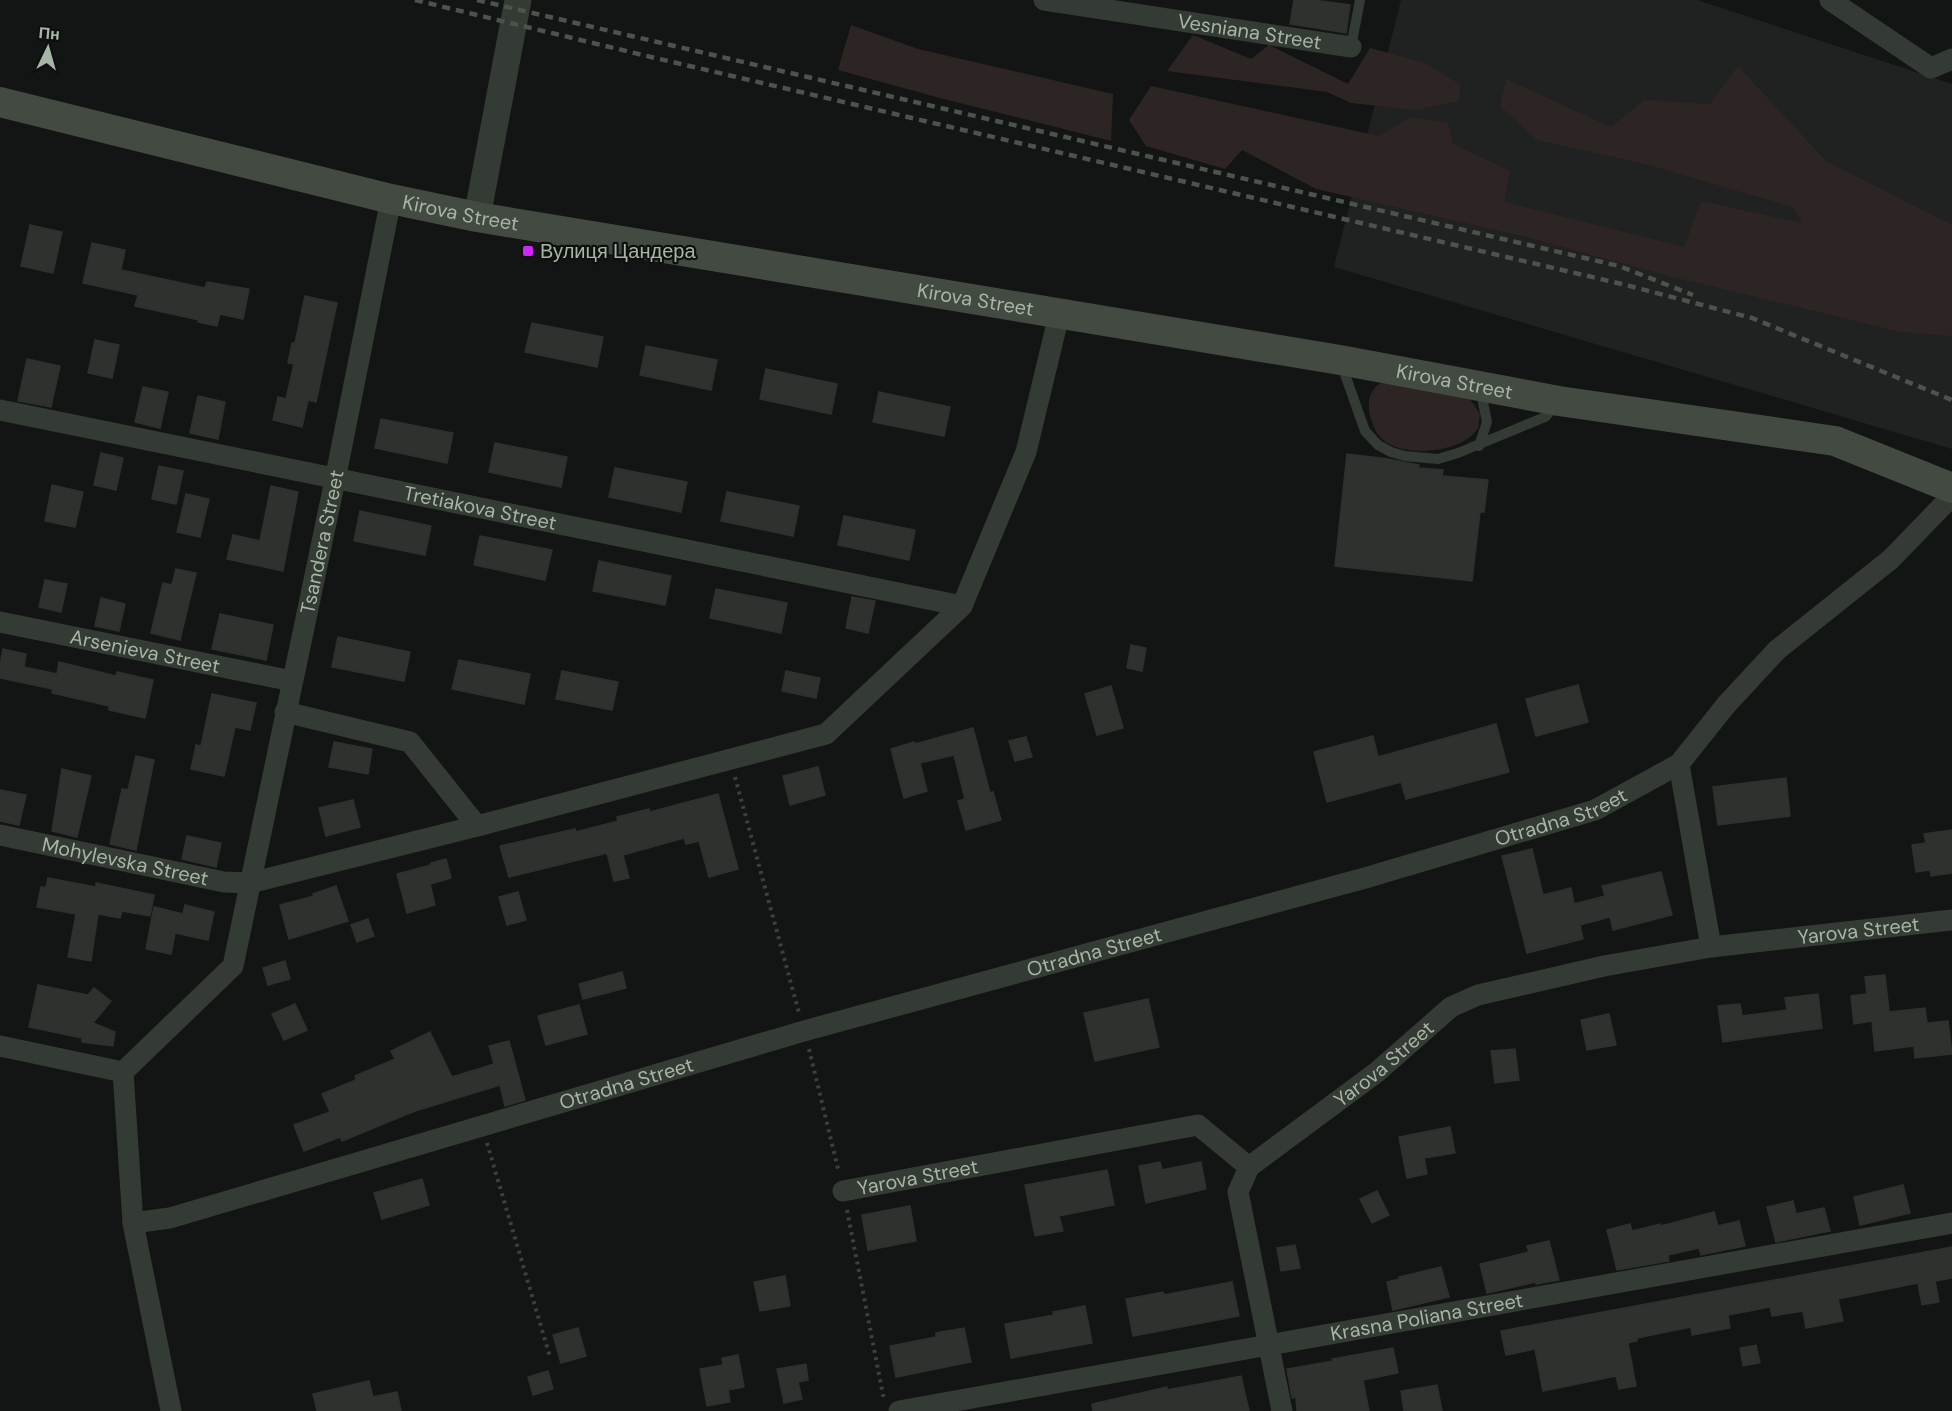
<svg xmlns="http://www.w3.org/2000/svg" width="1952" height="1411" font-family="'DM Sans',sans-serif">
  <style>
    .built { fill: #1f2220 }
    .green { fill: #2d2523 }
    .building { fill: #2e312e; stroke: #2d312e; stroke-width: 1.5 }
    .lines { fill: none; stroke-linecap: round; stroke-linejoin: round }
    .path { stroke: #3b413a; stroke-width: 4; stroke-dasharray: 3 4.5; stroke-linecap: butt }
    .service { stroke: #343a34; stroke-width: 10 }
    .minor { stroke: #343a34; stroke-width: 21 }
    .tertiary { stroke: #343a34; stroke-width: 27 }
    .secondary { stroke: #434a42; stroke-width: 30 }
    .rail { stroke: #4c534b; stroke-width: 4.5; stroke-dasharray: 8 6; stroke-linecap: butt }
    .poi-dot { fill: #d126fb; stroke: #0e100f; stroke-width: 2 }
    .labels { text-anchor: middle; stroke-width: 4.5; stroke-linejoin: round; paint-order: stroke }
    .street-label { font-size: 20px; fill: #a7b6a4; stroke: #0e100f }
    .poi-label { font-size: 20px; fill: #a7b6a4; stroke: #0e100f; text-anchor: start }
  </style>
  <rect width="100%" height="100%" fill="#131514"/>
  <polygon class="built" points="1401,0 1697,0 1952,84 1952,449 1334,267"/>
  <g class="green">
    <polygon points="851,25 918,49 1113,94 1111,141 940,98 838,70"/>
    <polygon points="1193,35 1251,59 1269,45 1348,84 1370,48 1425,63 1461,85 1458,101 1416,110 1351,103 1327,92 1167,71"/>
    <polygon points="1738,66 1826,161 1952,225 1952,336 1901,332 1673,277 1523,236 1316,189 1242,150 1225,169 1146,146 1129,120 1151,86 1379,136 1410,117 1448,123 1453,144 1510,171 1504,202 1684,247 1701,201 1802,223 1793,207 1645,164 1537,140 1500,106 1506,79 1611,127 1644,100 1710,104"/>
    <path d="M1385 381 1468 396 1480 414C1479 418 1479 424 1478 428 1463 454 1399 459 1380 437 1374 430 1369 416 1369 407 1368 394 1374 386 1385 381Z"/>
  </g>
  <g class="building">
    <polygon points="1294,0 1313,0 1350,5 1346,33 1290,24"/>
    <polygon points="30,225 62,232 53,273 21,266"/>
    <polygon points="92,243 125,250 121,270 205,288 207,282 249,289 243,319 220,314 217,326 198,322 199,320 135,306 138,295 83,283"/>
    <polygon points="305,296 337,303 316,402 308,400 302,427 273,420 278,397 286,399 294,364 288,363 292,343 295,343"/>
    <polygon points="532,323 603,337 597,367 525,352"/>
    <polygon points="95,340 119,345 112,378 88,373"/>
    <polygon points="646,346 717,360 711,390 640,375"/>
    <polygon points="27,359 60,366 51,407 18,401"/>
    <polygon points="766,369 837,384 831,414 760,399"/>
    <polygon points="143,387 168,392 160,428 135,422"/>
    <polygon points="879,392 950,407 944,436 873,422"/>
    <polygon points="198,396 225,402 218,439 190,433"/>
    <polygon points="381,419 453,433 447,463 375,448"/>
    <polygon points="495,443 567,457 561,487 489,472"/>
    <polygon points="101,453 123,458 116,490 94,485"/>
    <polygon points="1347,454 1388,459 1419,465 1418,468 1443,470 1442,476 1488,480 1484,512 1480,512 1472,581 1335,566"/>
    <polygon points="159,466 183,471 176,504 152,499"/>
    <polygon points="615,468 687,482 681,512 609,497"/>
    <polygon points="52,485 83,492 75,527 45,521"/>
    <polygon points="271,486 298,492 283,571 227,559 233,535 260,541"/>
    <polygon points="727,492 799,506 793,536 721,521"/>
    <polygon points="186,494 209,499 200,537 177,532"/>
    <polygon points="360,511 431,526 425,555 354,541"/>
    <polygon points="844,516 915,530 909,560 838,545"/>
    <polygon points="480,536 552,550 545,580 474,565"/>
    <polygon points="599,561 671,576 665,605 593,591"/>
    <polygon points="176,569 196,573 180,640 151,633 163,583 172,585"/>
    <polygon points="45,580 67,584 61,612 39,607"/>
    <polygon points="716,589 787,603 781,633 710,618"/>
    <polygon points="852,597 875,601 868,633 846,628"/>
    <polygon points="101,598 125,604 119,631 95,626"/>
    <polygon points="220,614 273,625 266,660 212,649"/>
    <polygon points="338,637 410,652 404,681 332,667"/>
    <polygon points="1131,645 1146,648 1142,671 1127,668"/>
    <polygon points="3,649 26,654 24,667 57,674 59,662 116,676 117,672 153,680 145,718 109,710 109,706 52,693 53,689 0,678 0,665"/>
    <polygon points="459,660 530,674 524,704 452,689"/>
    <polygon points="562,671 618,682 612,710 556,699"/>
    <polygon points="786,671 820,678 816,698 782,691"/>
    <polygon points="1578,685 1588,722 1536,736 1526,699"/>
    <polygon points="1111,686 1123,728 1097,735 1085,694"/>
    <polygon points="212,694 256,703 250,730 235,727 224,776 191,769 196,745 201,746"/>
    <polygon points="1496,724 1509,772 1406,799 1401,782 1327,802 1314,752 1373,736 1378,757"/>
    <polygon points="973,728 990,793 993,792 1001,820 966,830 958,801 965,799 954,755 920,763 927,791 904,798 891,749 914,742 915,744"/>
    <polygon points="1026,737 1032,757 1015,761 1009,741"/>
    <polygon points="334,742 372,749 368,774 329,767"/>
    <polygon points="136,756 154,760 136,850 110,844 122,789 128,790"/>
    <polygon points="818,767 825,795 790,805 783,776"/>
    <polygon points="62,769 91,776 77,837 52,831"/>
    <polygon points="1786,778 1790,816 1718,825 1713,787"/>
    <polygon points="0,790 26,795 19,825 0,821"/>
    <polygon points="718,794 738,869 709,877 699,841 686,844 684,838 623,855 629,878 614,881 607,853 509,877 500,846 575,829 576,832 618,821 617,817 649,809 650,812"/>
    <polygon points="353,800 360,827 326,836 319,808"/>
    <polygon points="1952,830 1952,873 1931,876 1930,870 1916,872 1912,845 1926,843 1924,834"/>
    <polygon points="187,836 221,843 216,867 182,859"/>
    <polygon points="1532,849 1543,895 1571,888 1574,904 1605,896 1602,886 1661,872 1672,915 1613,930 1610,917 1580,925 1583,939 1527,953 1502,856"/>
    <polygon points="446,859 451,878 430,884 435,905 407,913 397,874 431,865 431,863"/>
    <polygon points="48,878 96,887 96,883 154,895 150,916 122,911 120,918 98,914 91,961 68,957 76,914 37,907 41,887 46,887"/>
    <polygon points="336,886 348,921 289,939 280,905 314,896 313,894"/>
    <polygon points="518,892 526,920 507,925 499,897"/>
    <polygon points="185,905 214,912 208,940 175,933 171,954 146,949 154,907 183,914"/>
    <polygon points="368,919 374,936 357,942 351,925"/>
    <polygon points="285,961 290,979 268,985 263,968"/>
    <polygon points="622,972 626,988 583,999 579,984"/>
    <polygon points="1885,975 1889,1012 1925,1008 1927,1023 1948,1021 1952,1054 1915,1058 1914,1046 1875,1051 1872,1021 1854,1024 1851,996 1867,994 1865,977"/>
    <polygon points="38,985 88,995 94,988 111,1001 93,1023 115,1032 113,1046 82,1042 82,1038 29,1027"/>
    <polygon points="1818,994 1822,1028 1723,1042 1718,1006 1740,1004 1742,1016 1787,1010 1785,998"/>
    <polygon points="1148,999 1159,1047 1095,1061 1084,1013"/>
    <polygon points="295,1004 307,1030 284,1040 272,1014"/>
    <polygon points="579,1005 587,1034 546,1045 538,1016"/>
    <polygon points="1609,1014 1616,1045 1587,1050 1581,1020"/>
    <polygon points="430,1032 452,1077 494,1064 489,1046 509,1041 525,1100 505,1106 500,1085 415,1111 342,1141 340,1137 304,1151 294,1125 330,1112 322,1094 356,1080 355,1076 395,1059 391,1051"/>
    <polygon points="1515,1049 1519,1080 1495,1083 1491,1051"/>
    <polygon points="1450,1127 1455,1153 1424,1158 1427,1174 1407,1178 1399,1137"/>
    <polygon points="1160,1162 1162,1170 1201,1162 1206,1189 1146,1203 1139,1166"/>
    <polygon points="1107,1170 1114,1205 1059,1216 1063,1231 1035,1236 1025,1185"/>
    <polygon points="422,1179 429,1205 382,1219 374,1193"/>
    <polygon points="1903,1185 1910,1213 1860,1225 1854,1197"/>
    <polygon points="1377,1191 1389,1215 1372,1223 1360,1199"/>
    <polygon points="1793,1201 1796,1214 1824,1208 1830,1231 1776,1242 1767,1207"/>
    <polygon points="910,1206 916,1241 868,1250 862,1215"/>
    <polygon points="1714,1212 1718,1226 1739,1221 1745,1246 1701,1255 1699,1248 1668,1255 1669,1261 1617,1270 1607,1230 1630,1224 1632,1231 1660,1224 1661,1226"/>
    <polygon points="1549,1241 1559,1280 1536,1284 1536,1282 1487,1293 1480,1264 1529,1252 1527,1246"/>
    <polygon points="1295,1245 1300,1268 1281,1271 1277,1248"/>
    <polygon points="1952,1247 1952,1278 1935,1281 1939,1302 1922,1305 1918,1283 1838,1299 1843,1321 1806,1328 1803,1311 1772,1316 1770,1307 1728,1315 1730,1328 1692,1335 1691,1327 1637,1338 1637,1341 1628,1343 1636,1386 1619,1389 1616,1376 1543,1391 1535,1349 1506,1355 1501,1331"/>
    <polygon points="1441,1267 1449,1297 1393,1310 1387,1282 1399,1279 1399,1277"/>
    <polygon points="785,1276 790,1306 760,1311 754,1282"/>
    <polygon points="1232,1282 1239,1316 1133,1336 1126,1299 1163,1292 1164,1295"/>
    <polygon points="1085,1306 1092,1343 1011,1358 1005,1324 1054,1315 1053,1312"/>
    <polygon points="578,1328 586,1356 561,1363 553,1335"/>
    <polygon points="964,1328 971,1362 896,1377 890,1346 936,1337 936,1333"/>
    <polygon points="1756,1345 1760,1363 1743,1366 1740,1348"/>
    <polygon points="1393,1348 1398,1373 1363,1380 1369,1411 1297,1411 1296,1397 1292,1398 1287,1369 1333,1361 1332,1359"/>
    <polygon points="738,1355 744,1387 728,1390 730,1402 707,1406 700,1369 723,1365 722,1358"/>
    <polygon points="806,1364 808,1380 798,1382 802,1399 784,1403 777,1369"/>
    <polygon points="548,1371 553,1389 533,1395 528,1377"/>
    <polygon points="1241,1376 1249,1411 1093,1411 1092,1404 1167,1387 1167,1390"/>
    <polygon points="369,1381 373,1397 397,1392 401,1411 317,1411 313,1394"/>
    <polygon points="1437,1385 1442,1411 1404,1411 1401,1391"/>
  </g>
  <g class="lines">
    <g class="path">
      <polyline points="735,777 799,1013"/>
      <polyline points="809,1049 839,1173"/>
      <polyline points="487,1143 550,1357"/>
      <polyline points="847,1210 884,1400"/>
    </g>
    <g class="service">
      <polyline points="1351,47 1360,0"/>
      <polyline points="1341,363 1365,431 1378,445 1391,452 1405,456 1438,459 1458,453 1545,417 1556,405"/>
      <polyline points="1479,446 1487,422 1480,388"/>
    </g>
    <g class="minor">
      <path id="s1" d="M1044 0 1351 47"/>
      <polyline points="1830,0 1931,68 1952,59"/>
      <path id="s2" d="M0 410 962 606"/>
      <path id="s3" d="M0 622 292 681"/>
      <polyline points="285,712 410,742 477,826"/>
      <polyline points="1679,764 1711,947"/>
      <path id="s4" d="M0 835 224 882 250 883 477 826 826 734 962 606 1026 452 1059 315"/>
      <polyline points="0,1046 123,1072"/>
      <path id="s5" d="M123 1072 233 966 335 480 391 199"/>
      <polyline points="123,1072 133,1223 171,1411"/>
      <polyline points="1249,1167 1238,1192 1282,1411"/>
      <path id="s6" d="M843 1191 1198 1125 1249 1167 1377 1072 1451 1007 1478 995 1604 966 1711 947 1952 920"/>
      <path id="s7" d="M133 1223 170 1218 804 1031 1365 878 1595 810 1679 764 1726 705 1777 650 1891 559 1952 496"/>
      <path id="s8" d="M899 1411 1952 1223"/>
    </g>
    <polyline class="tertiary" points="477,217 518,0"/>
    <path class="secondary" id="s9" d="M0 102 391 199 477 217 1340 360 1559 401 1835 441 1952 488"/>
    <g class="rail">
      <polyline points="415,0 651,57 1622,284 1752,318 1952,400"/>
      <polyline points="477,0 1619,266 1693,295"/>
    </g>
  </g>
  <rect class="poi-dot" x="522" y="245" width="12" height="12" rx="3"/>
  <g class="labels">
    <g class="street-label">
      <text dy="7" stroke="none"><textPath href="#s1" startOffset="208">Vesniana Street</textPath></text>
      <text dy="7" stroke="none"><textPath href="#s9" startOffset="474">Kirova Street</textPath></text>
      <text dy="7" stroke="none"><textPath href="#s9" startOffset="996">Kirova Street</textPath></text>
      <text dy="7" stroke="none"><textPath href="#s9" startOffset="1482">Kirova Street</textPath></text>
      <text dy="7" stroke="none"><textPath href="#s2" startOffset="490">Tretiakova Street</textPath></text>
      <text dy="7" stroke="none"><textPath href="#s5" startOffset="586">Tsandera Street</textPath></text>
      <text dy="7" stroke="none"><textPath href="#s3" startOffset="148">Arsenieva Street</textPath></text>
      <text dy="7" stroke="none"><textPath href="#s7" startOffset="1485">Otradna Street</textPath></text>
      <text dy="7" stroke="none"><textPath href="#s4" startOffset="128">Mohylevska Street</textPath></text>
      <text dy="7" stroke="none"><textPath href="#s6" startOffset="1101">Yarova Street</textPath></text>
      <text dy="7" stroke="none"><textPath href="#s7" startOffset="999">Otradna Street</textPath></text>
      <text dy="7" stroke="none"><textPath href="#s6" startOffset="597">Yarova Street</textPath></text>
      <text dy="7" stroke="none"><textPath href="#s7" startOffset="513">Otradna Street</textPath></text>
      <text dy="7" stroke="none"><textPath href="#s6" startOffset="76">Yarova Street</textPath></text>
      <text dy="7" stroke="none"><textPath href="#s8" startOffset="536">Krasna Poliana Street</textPath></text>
    </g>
    <g class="poi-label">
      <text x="540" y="258">Вулиця Цандера</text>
    </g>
  </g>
  <g transform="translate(48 48) rotate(5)" stroke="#0e100f" stroke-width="4.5" paint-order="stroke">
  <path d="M0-4.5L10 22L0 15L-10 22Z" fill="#a7b6a4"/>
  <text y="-9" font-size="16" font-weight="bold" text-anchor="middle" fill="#a7b6a4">Пн</text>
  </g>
</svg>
